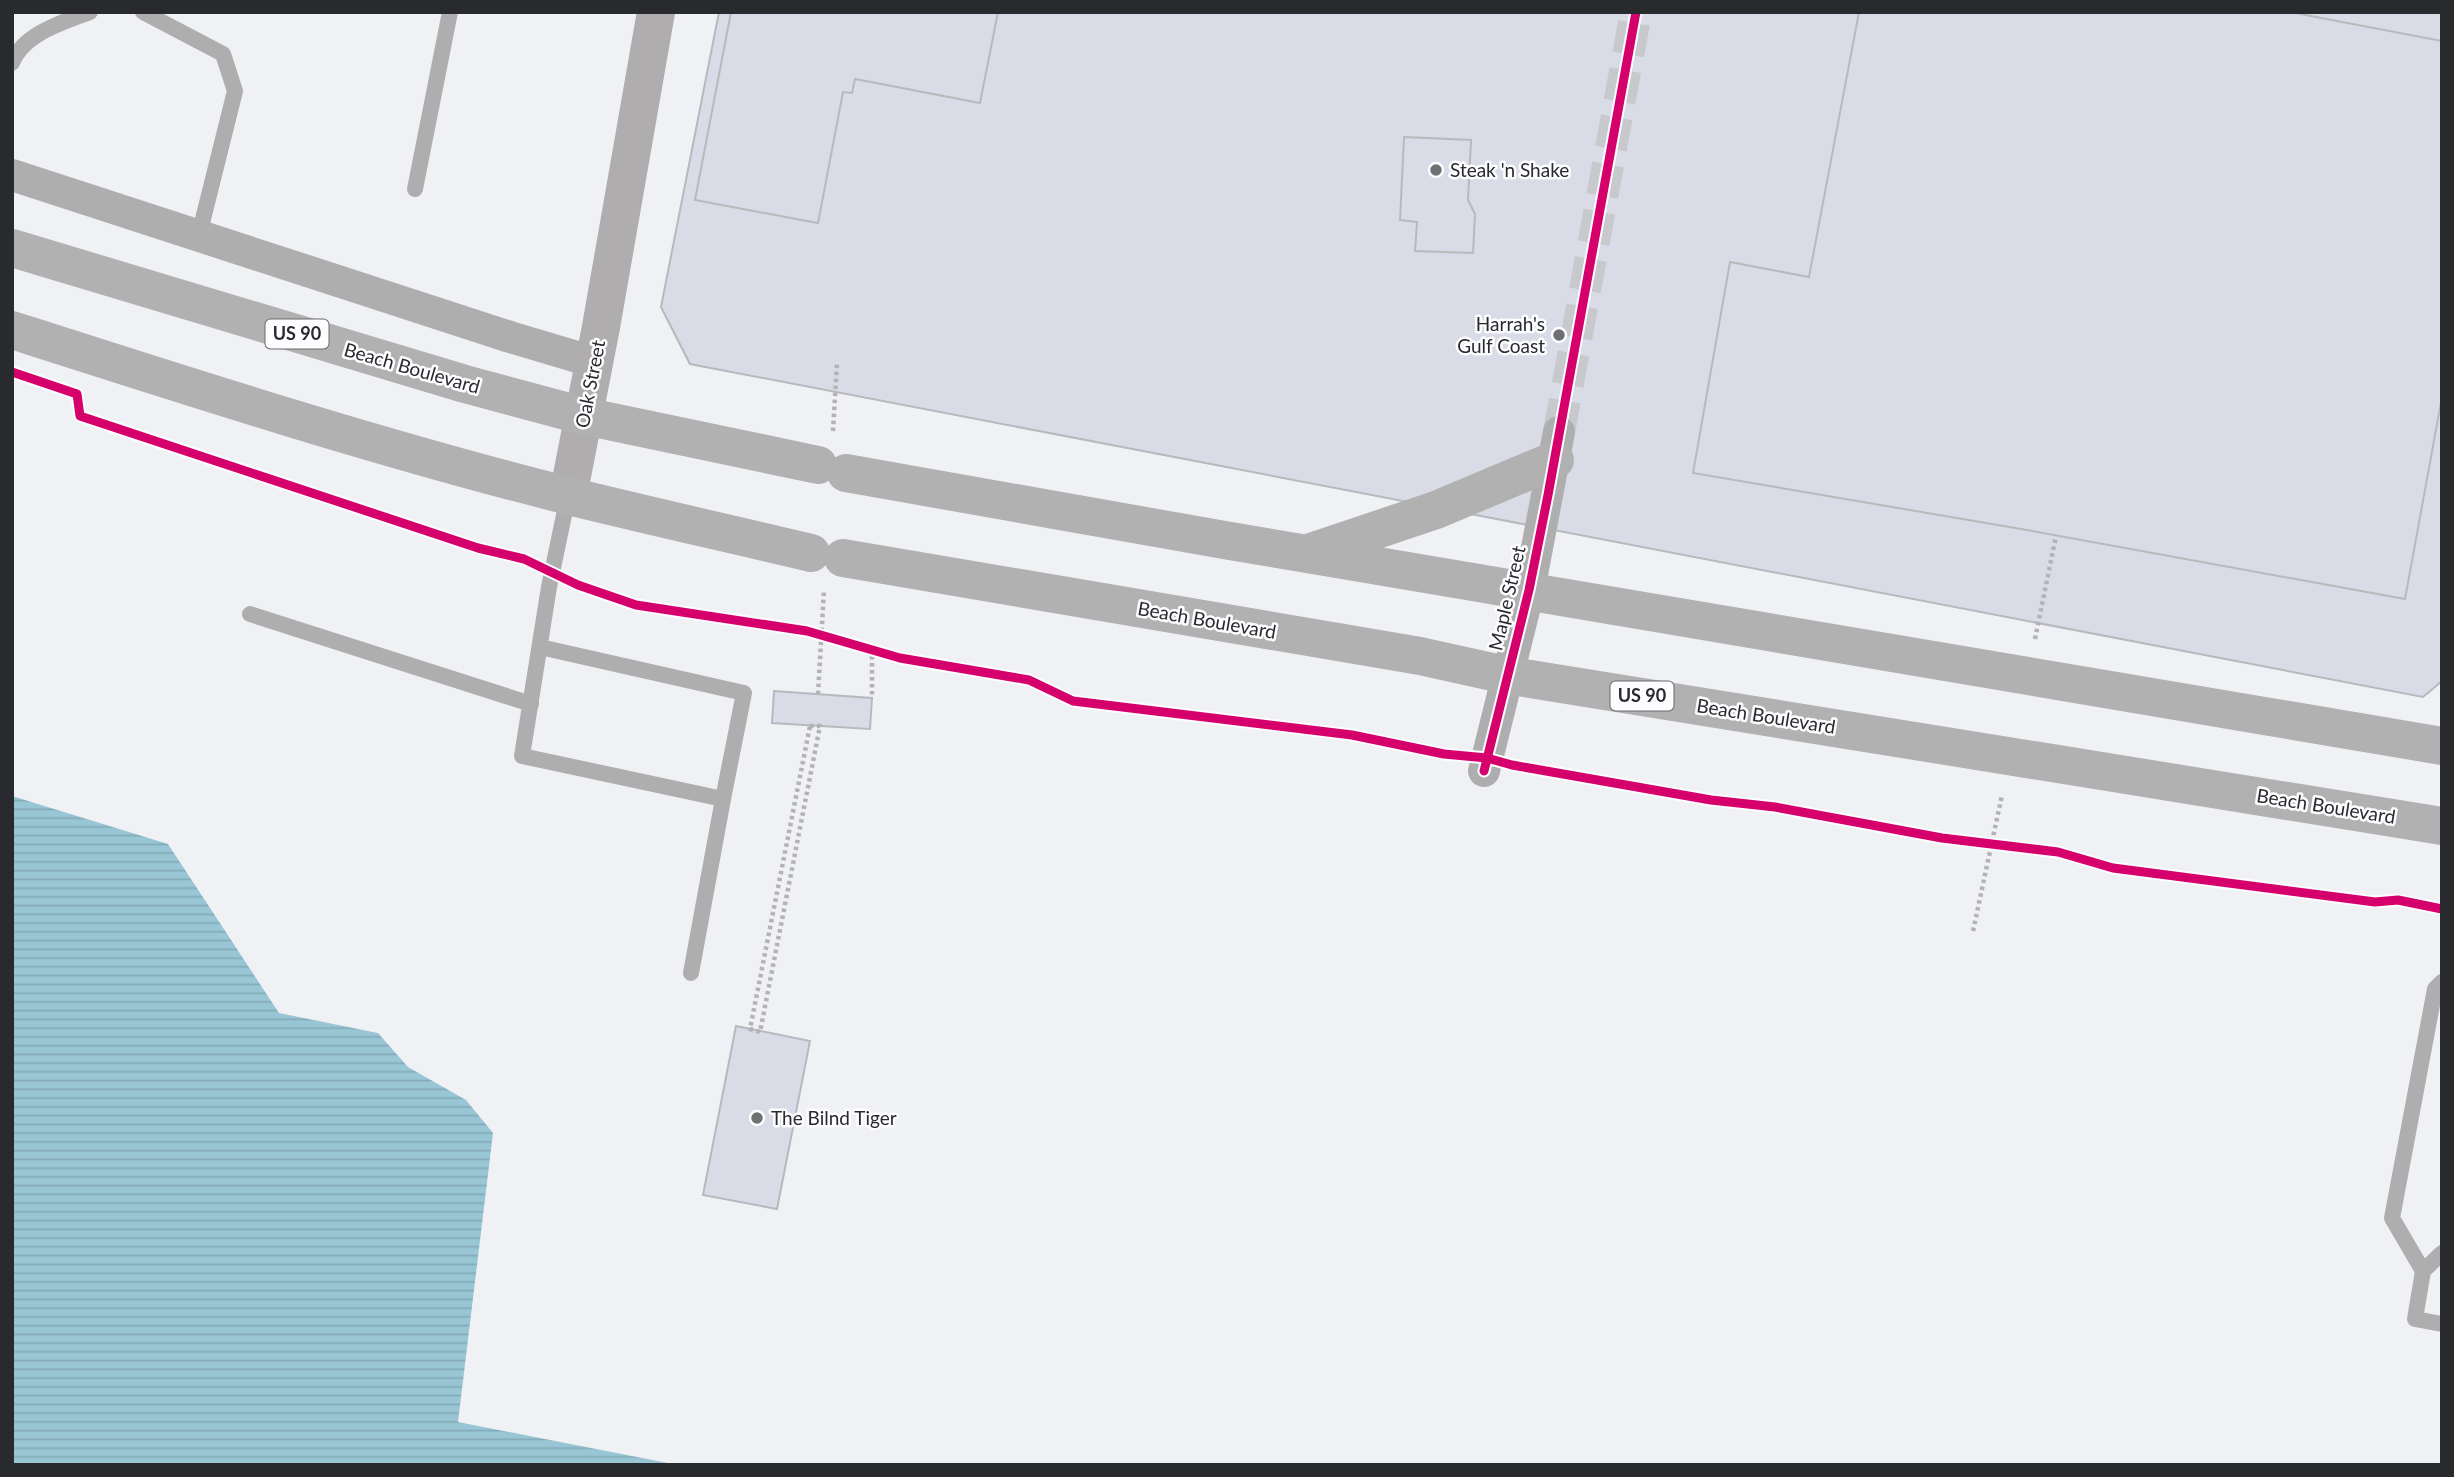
<svg xmlns="http://www.w3.org/2000/svg" width="2454" height="1477" font-family="Lato,sans-serif">
  <style>
    .water { fill: url(#water-rules) }
    .building { fill: #d9dce7; stroke: #b8b9bc; stroke-width: 2 }
    .lines { fill: none; stroke-linecap: round; stroke-linejoin: round }
    .street-tunnel { stroke: #c8c9cd; stroke-width: 32; stroke-dasharray: 32 16; stroke-linecap: butt }
    .path { stroke: #b3b2b4; stroke-width: 4.5; stroke-dasharray: 3.5 3.5; stroke-linecap: butt }
    .lane { stroke: #afaeae; stroke-width: 16 }
    .street { stroke: #afaeae; stroke-width: 32 }
    .secondary { stroke: #afadae; stroke-width: 38 }
    .primary { stroke: #b2b1b2; stroke-width: 38 }
    .cycleway-casing { stroke: #fdfdff; stroke-width: 13 }
    .cycleway { stroke: #d6006c; stroke-width: 9 }
    .poi-dot { fill: #6f7073; stroke: #fdfdff; stroke-width: 2.5 }
    .labels { text-anchor: middle; stroke-width: 5; stroke-linejoin: round; paint-order: stroke }
    .shield { fill: #fdfdff; stroke: #69696c; stroke-width: 2 }
    .shield-label { font-size: 18px; font-weight: bold; fill: #292a2d }
    .poi-label { font-size: 19px; fill: #292a2d; stroke: #fdfdff; text-anchor: start }
    .street-label { font-size: 19px; fill: #292a2d; stroke: #fdfdff }
  </style>
  <defs>
    <pattern id="water-rules" width="6" height="5" patternUnits="userSpaceOnUse" patternTransform="scale(1.75)"><rect width="6" height="5" fill="#99c6d5"/><path d="M0 2.5h6" fill="none" stroke="#84aab7"/></pattern>
  </defs>
  <rect width="100%" height="100%" fill="#f0f1f5"/>
  <polygon class="water" points="12,796 168,844 279,1013 378,1033 408,1067 466,1100 493,1133 458,1422 678,1465 12,1465"/>
  <g class="building">
    <polygon points="719,12 2442,12 2442,681 2423,697 690,364 661,307"/>
    <polygon points="731,12 998,12 980,103 855,79 852,93 843,92 818,223 695,200"/>
    <polygon points="1859,12 2290,12 2442,41 2442,397 2405,599 2027,530 1693,473 1730,262 1809,277"/>
    <polygon points="1404,137 1471,140 1468,200 1475,214 1473,253 1415,251 1417,222 1400,220"/>
    <polygon points="774,691 872,698 870,729 772,723"/>
    <polygon points="736,1026 810,1041 777,1209 703,1195"/>
  </g>
  <g class="lines">
    <polyline class="street-tunnel" points="1559,432 1636,12"/>
    <g class="path">
      <polyline points="833,431 837,363"/>
      <polyline points="2035,639 2056,536"/>
      <polyline points="872,649 872,698"/>
      <polyline points="818,694 824,590"/>
      <polygon points="810,726 820,726 760,1032 750,1029"/>
      <polyline points="1973,931 2002,795"/>
    </g>
    <g class="lane">
      <polyline points="143,12 223,54 235,91 199,235"/>
      <path d="M12 63C23 34 63 22 90 12"/>
      <polyline points="415,189 450,12"/>
      <polyline points="250,614 531,704"/>
      <polyline points="540,647 744,693 723,799 522,756 549,587 568,496"/>
      <polyline points="691,973 723,799"/>
      <polyline points="2442,1253 2423,1271 2415,1319 2442,1324"/>
      <polyline points="2423,1271 2392,1218 2435,989 2442,982"/>
    </g>
    <g class="street">
      <polyline points="12,175 510,337 594,362"/>
      <polyline points="1484,771 1529,590 1559,432"/>
    </g>
    <polyline class="secondary" points="568,496 601,327 656,12"/>
    <g class="primary">
      <polyline points="12,248 465,384 584,416 818,465"/>
      <path d="M12 330C196 389 382 449 569 496 650 516 731 534 811 553"/>
      <polyline points="846,473 1230,541 2442,746"/>
      <polyline points="1311,552 1436,510 1555,460"/>
      <polyline points="843,558 1420,656 1506,675 2442,826"/>
    </g>
    <defs>
      <g id="cycleway">
        <polyline points="12,372 77,394 80,416 478,548 524,559 578,585 636,605 807,631 900,658 1029,680 1073,701 1352,735 1444,754 1487,758 1512,765 1711,800 1775,807 1942,838 2058,852 2113,868 2375,902 2398,900 2442,909"/>
        <polyline points="1484,771 1529,590 1548,495 1636,12"/>
      </g>
    </defs>
    <use href="#cycleway" class="cycleway-casing"/>
    <use href="#cycleway" class="cycleway"/>
  </g>
  <g class="poi-dot">
    <circle cx="1436" cy="170" r="7"/>
    <circle cx="1559" cy="335" r="7"/>
    <circle cx="757" cy="1118" r="7"/>
  </g>
  <g class="labels">
    <g class="shield">
      <rect x="265.5" y="319.5" width="63" height="29" rx="5"/>
      <rect x="1610.5" y="681.5" width="63" height="29" rx="5"/>
    </g>
    <g class="shield-label">
      <text x="297" y="340">US 90</text>
      <text x="1642" y="702">US 90</text>
    </g>
    <g class="poi-label">
      <text x="1450" y="177">Steak 'n Shake</text>
      <text x="1545" y="331" text-anchor="end">Harrah's<tspan x="1545" dy="22">Gulf Coast</tspan></text>
      <text x="771" y="1125">The Bilnd Tiger</text>
    </g>
    <g class="street-label">
      <text transform="translate(412 368) rotate(16)" y="7">Beach Boulevard</text>
      <text transform="translate(590 384) rotate(-79)" y="7">Oak Street</text>
      <text transform="translate(1507 598) rotate(-77)" y="7">Maple Street</text>
      <text transform="translate(1207 620) rotate(10)" y="7">Beach Boulevard</text>
      <text transform="translate(1766 716) rotate(9)" y="7">Beach Boulevard</text>
      <text transform="translate(2326 806) rotate(9)" y="7">Beach Boulevard</text>
    </g>
  </g>
  <rect width="2454" height="1477" fill="none" stroke="#292a2d" stroke-width="28"/>
</svg>
